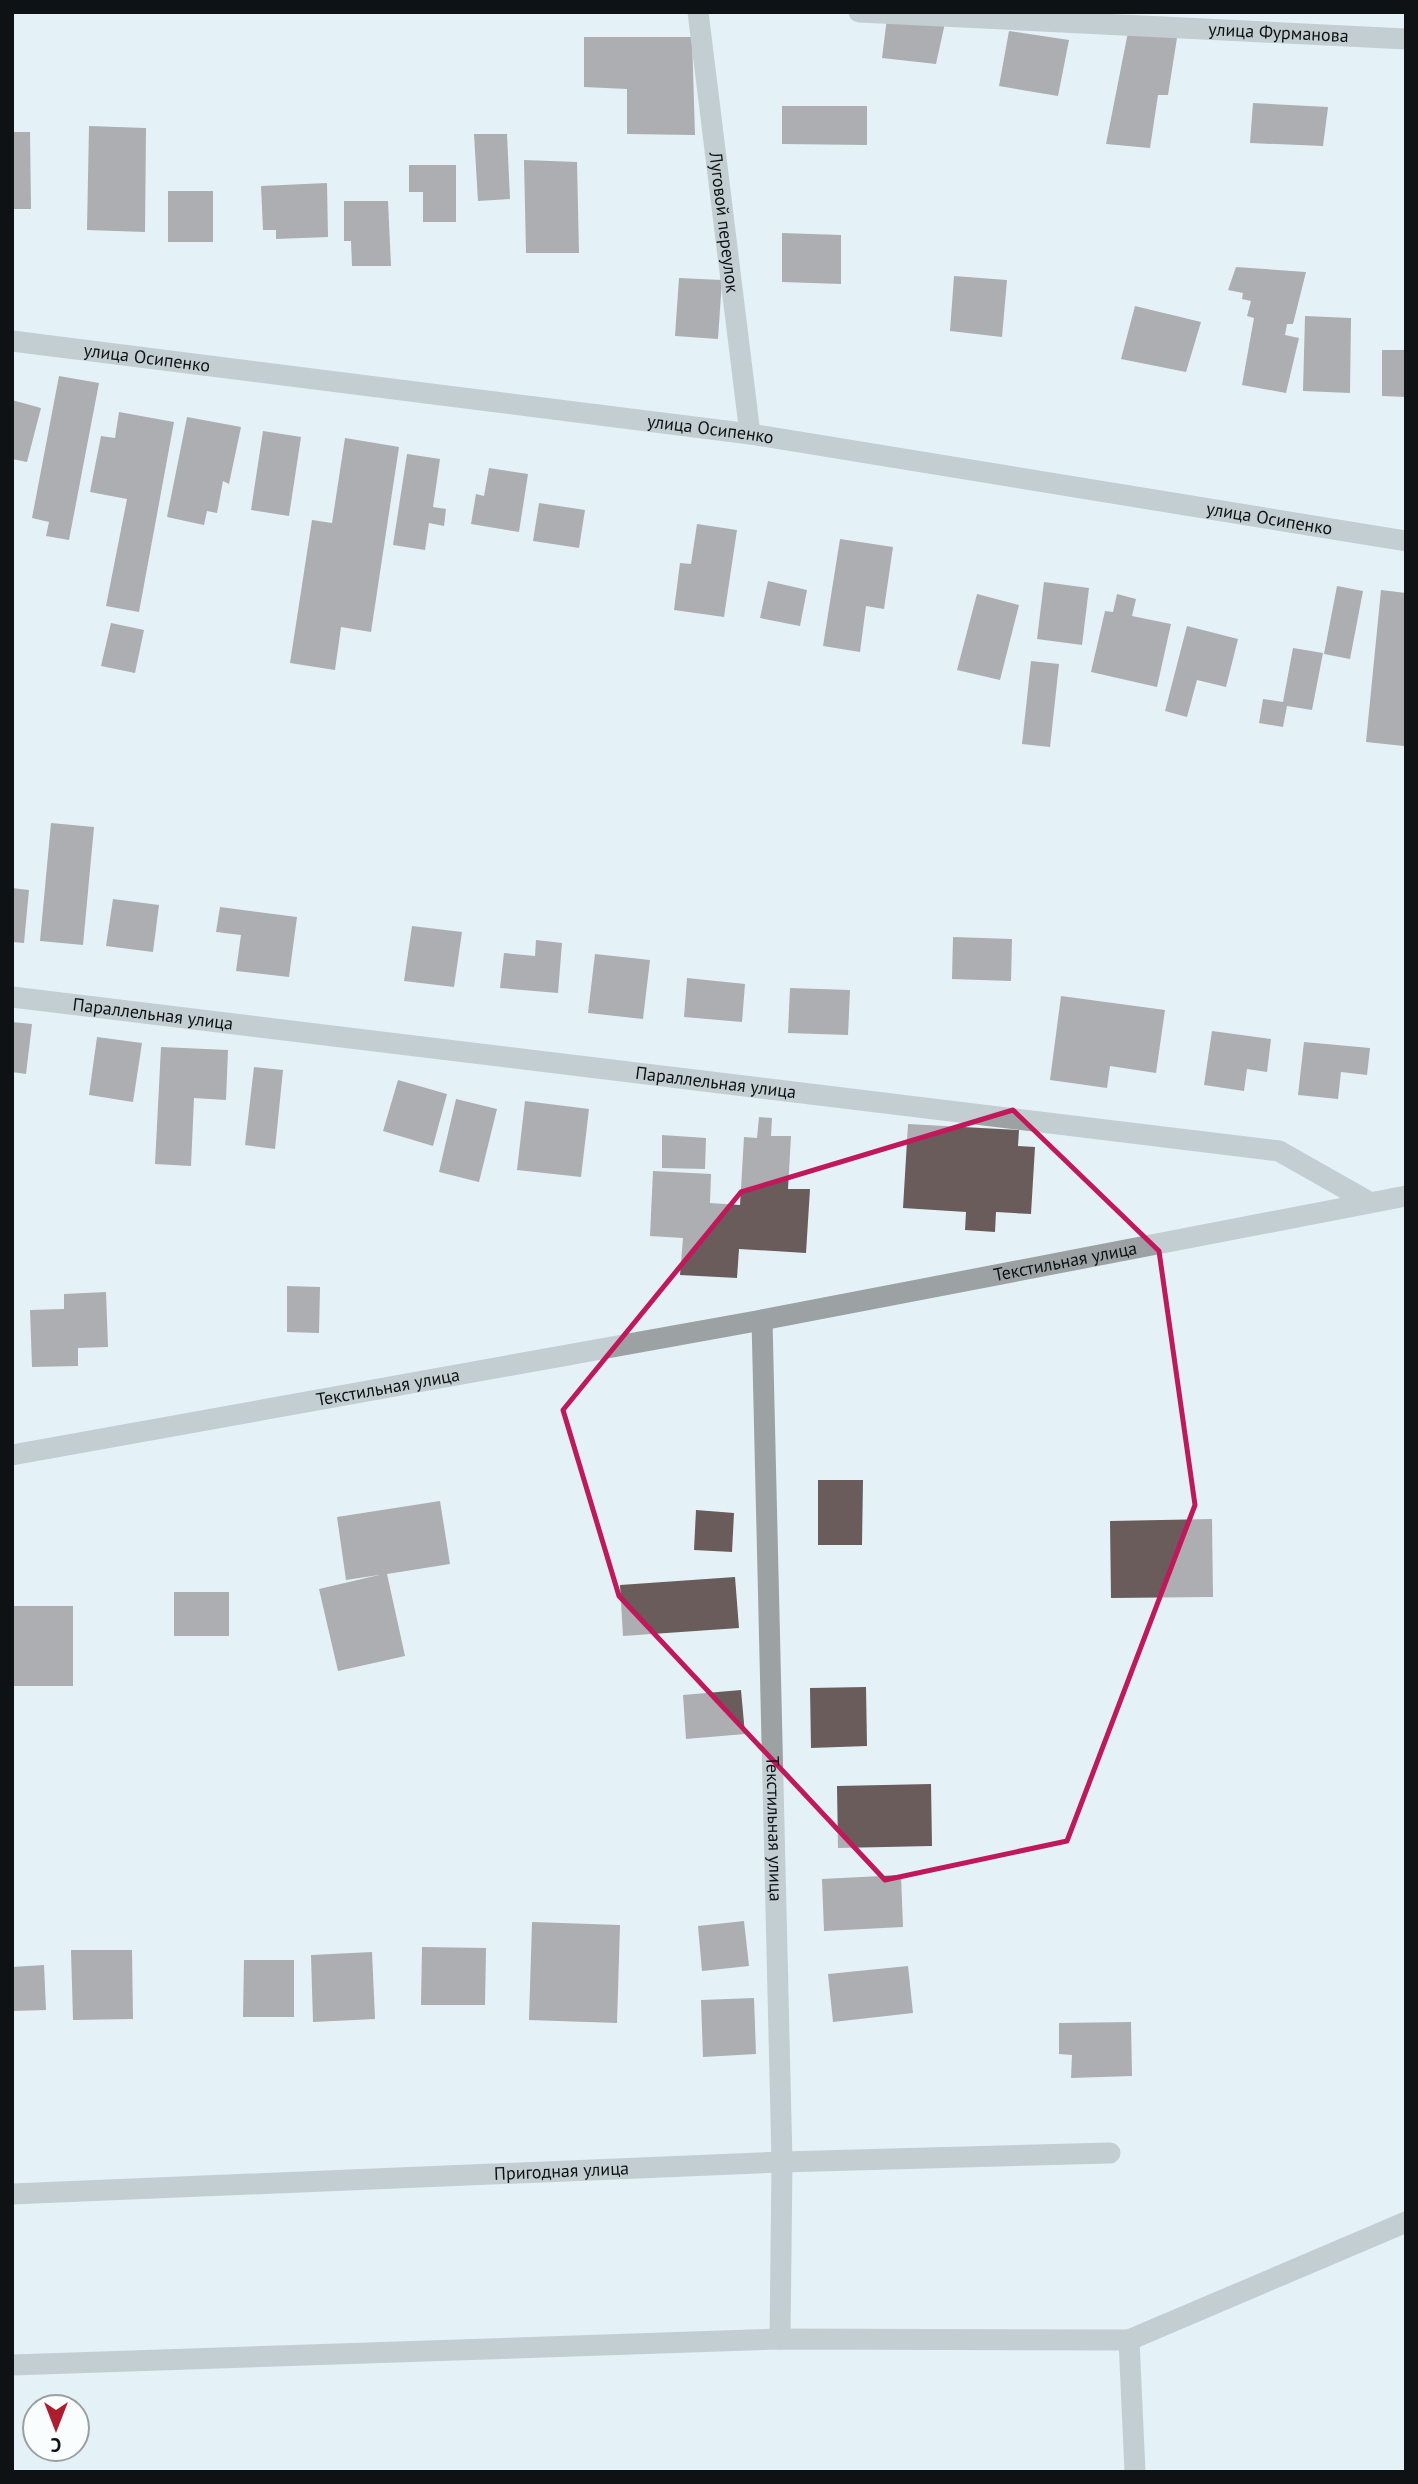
<svg xmlns="http://www.w3.org/2000/svg" width="1418" height="2484" font-family="'PT Sans',sans-serif">
  <style>
    .building { fill: #695c5b }
    .lines { fill: none; stroke-linecap: round; stroke-linejoin: round }
    .service { stroke: #9ca2a4; stroke-width: 21 }
    .minor { stroke: #9ca2a4; stroke-width: 21 }
    .marked { fill: none; stroke: #c2185b; stroke-width: 5; stroke-linejoin: round }
    .labels { text-anchor: middle; stroke-width: 7; stroke-linejoin: round; paint-order: stroke }
    .street-label { font-size: 18px; fill: #0e1214; stroke: #fafdfe }
  </style>
  <rect width="100%" height="100%" fill="#e4f2f8"/>
  <g class="building">
    <polygon points="887,18 945,23 936,64 882,58"/>
    <polygon points="1009,31 1069,40 1058,96 999,86"/>
    <polygon points="1128,32 1177,38 1168,95 1158,95 1150,148 1106,144"/>
    <polygon points="584,37 692,37 695,135 627,134 627,89 584,87"/>
    <polygon points="1253,103 1328,107 1323,146 1250,143"/>
    <polygon points="782,106 867,106 867,145 782,144"/>
    <polygon points="89,126 146,128 145,232 87,230"/>
    <polygon points="12,132 30,132 31,209 12,209"/>
    <polygon points="474,134 507,134 510,199 478,201"/>
    <polygon points="524,160 577,162 579,253 526,253"/>
    <polygon points="409,165 456,165 456,222 423,222 423,192 409,192"/>
    <polygon points="327,183 328,237 276,239 276,230 263,230 261,186"/>
    <rect x="168" y="191" width="45" height="51"/>
    <polygon points="344,201 388,201 391,266 352,266 351,241 344,241"/>
    <polygon points="782,233 841,235 841,284 782,282"/>
    <polygon points="1236,267 1306,272 1293,324 1287,324 1285,335 1299,338 1286,393 1242,385 1254,318 1247,316 1251,301 1242,299 1243,293 1228,290"/>
    <polygon points="954,276 1007,280 1002,337 950,331"/>
    <polygon points="679,278 722,280 718,339 675,336"/>
    <polygon points="1135,306 1201,322 1186,372 1121,359"/>
    <polygon points="1305,316 1351,318 1350,393 1303,391"/>
    <polygon points="1382,350 1406,350 1406,397 1382,396"/>
    <polygon points="59,376 99,383 69,540 46,536 49,522 32,518"/>
    <polygon points="12,400 41,408 27,462 12,459"/>
    <polygon points="119,412 174,422 139,612 106,606 127,499 90,492 101,436 115,438"/>
    <polygon points="187,417 241,427 229,484 223,481 217,513 207,511 204,525 167,517"/>
    <polygon points="263,431 301,437 289,516 251,510"/>
    <polygon points="345,438 399,447 371,632 341,627 335,670 290,663 312,520 332,523"/>
    <polygon points="407,454 440,459 433,507 446,509 444,526 429,523 425,550 393,545"/>
    <polygon points="489,468 528,474 519,532 471,524 476,494 484,496"/>
    <polygon points="539,503 585,510 579,548 533,541"/>
    <polygon points="697,524 737,530 724,617 674,610 680,563 691,564"/>
    <polygon points="840,539 893,547 884,609 866,606 860,652 823,646"/>
    <polygon points="768,581 807,590 800,626 760,618"/>
    <polygon points="1044,582 1089,588 1082,645 1037,639"/>
    <polygon points="1337,586 1363,591 1350,659 1324,654"/>
    <polygon points="1381,590 1406,593 1404,746 1366,742"/>
    <polygon points="977,594 1019,605 1000,680 957,670"/>
    <polygon points="1117,594 1136,599 1132,616 1171,624 1157,687 1091,672 1105,611 1113,612"/>
    <polygon points="111,623 144,630 135,673 101,666"/>
    <polygon points="1187,626 1238,639 1226,687 1197,680 1187,717 1165,711"/>
    <polygon points="1293,648 1323,653 1312,710 1287,706 1283,727 1259,723 1263,699 1283,702"/>
    <polygon points="1031,661 1059,664 1050,747 1022,744"/>
    <polygon points="51,823 94,827 83,945 40,941"/>
    <polygon points="12,888 29,890 24,943 12,942"/>
    <polygon points="113,899 159,905 153,952 106,946"/>
    <polygon points="220,907 297,917 289,977 236,971 241,935 216,932"/>
    <polygon points="412,926 462,932 454,987 404,981"/>
    <polygon points="953,937 1012,939 1011,981 952,979"/>
    <polygon points="536,940 562,943 558,993 500,988 504,953 535,956"/>
    <polygon points="595,954 650,960 643,1019 588,1013"/>
    <polygon points="687,978 745,984 742,1022 684,1017"/>
    <polygon points="790,988 850,990 848,1035 788,1033"/>
    <polygon points="1061,996 1165,1010 1156,1073 1110,1066 1107,1088 1050,1080"/>
    <polygon points="12,1022 32,1024 26,1074 12,1072"/>
    <polygon points="1212,1031 1271,1039 1267,1072 1247,1069 1244,1091 1204,1085"/>
    <polygon points="97,1037 142,1043 133,1102 89,1095"/>
    <polygon points="1304,1042 1370,1048 1367,1075 1341,1072 1338,1099 1298,1095"/>
    <polygon points="161,1047 228,1050 226,1100 194,1098 191,1166 155,1164"/>
    <polygon points="254,1067 283,1070 275,1149 245,1145"/>
    <polygon points="398,1080 447,1094 433,1146 383,1131"/>
    <polygon points="456,1099 497,1109 479,1182 439,1172"/>
    <polygon points="525,1101 589,1109 581,1177 517,1170"/>
    <polygon points="759,1117 772,1118 771,1136 791,1136 788,1189 810,1189 806,1253 739,1249 737,1278 680,1275 683,1238 650,1236 653,1171 711,1174 710,1203 740,1205 744,1137 757,1138"/>
    <polygon points="908,1124 1019,1130 1018,1146 1035,1147 1031,1214 996,1212 995,1232 965,1230 966,1212 903,1208"/>
    <polygon points="662,1135 706,1138 705,1169 662,1168"/>
    <polygon points="287,1286 320,1287 319,1333 287,1332"/>
    <polygon points="106,1292 108,1347 78,1348 78,1366 32,1367 30,1310 64,1309 64,1294"/>
    <polygon points="818,1480 863,1480 862,1545 818,1545"/>
    <polygon points="440,1501 450,1564 387,1574 405,1656 338,1671 319,1589 379,1575 346,1580 337,1517"/>
    <polygon points="696,1510 734,1513 732,1552 694,1550"/>
    <polygon points="1212,1519 1213,1597 1111,1598 1110,1521"/>
    <polygon points="735,1577 739,1628 623,1636 620,1585"/>
    <rect x="174" y="1592" width="55" height="44"/>
    <rect x="12" y="1606" width="61" height="80"/>
    <polygon points="866,1687 867,1746 811,1748 810,1688"/>
    <polygon points="741,1690 745,1734 686,1739 683,1695"/>
    <polygon points="931,1784 932,1846 838,1848 837,1786"/>
    <polygon points="901,1875 903,1927 824,1931 822,1879"/>
    <polygon points="744,1921 749,1966 702,1971 698,1926"/>
    <polygon points="532,1922 620,1925 617,2023 529,2020"/>
    <polygon points="422,1947 486,1948 485,2005 421,2005"/>
    <polygon points="71,1950 132,1950 133,2019 73,2020"/>
    <polygon points="372,1952 375,2019 313,2022 311,1955"/>
    <polygon points="244,1960 294,1960 294,2017 243,2017"/>
    <polygon points="44,1965 46,2010 12,2011 12,1967"/>
    <polygon points="908,1966 913,2013 833,2022 828,1974"/>
    <polygon points="754,1998 756,2054 703,2057 701,2000"/>
    <polygon points="1131,2022 1132,2076 1071,2078 1072,2055 1059,2054 1059,2023"/>
  </g>
  <g class="lines">
    <polyline class="service" points="1129,2340 1406,2222"/>
    <g class="minor">
      <path id="s1" d="M698 12 750 434"/>
      <path id="s2" d="M859 12 1406 39"/>
      <path id="s3" d="M12 341 750 434 1406 541"/>
      <path id="s4" d="M12 997 1279 1151 1369 1202"/>
      <path id="s5" d="M762 1320 782 2162 780 2339"/>
      <path id="s6" d="M12 1455 762 1320 1406 1196"/>
      <path id="s7" d="M12 2194 782 2162 1110 2153"/>
      <polyline points="12,2365 780,2339 1129,2340 1135,2472"/>
    </g>
  </g>
  <path d="M0 0H1418V2484H0ZM1013 1110 1159 1251 1195 1505 1067 1841 885 1880 619 1596 563 1410 741 1192Z" fill="#e4f2f8" fill-opacity=".55" fill-rule="evenodd"/>
  <path class="marked" d="M1013 1110 1159 1251 1195 1505 1067 1841 885 1880 619 1596 563 1410 741 1192Z"/>
  <g class="labels">
    <g class="street-label">
      <text dy="6" stroke="none"><textPath href="#s2" startOffset="420">улица Фурманова</textPath></text>
      <text dy="6" stroke="none"><textPath href="#s1" startOffset="212">Луговой переулок</textPath></text>
      <text dy="6" stroke="none"><textPath href="#s3" startOffset="136">улица Осипенко</textPath></text>
      <text dy="6" stroke="none"><textPath href="#s3" startOffset="704">улица Осипенко</textPath></text>
      <text dy="6" stroke="none"><textPath href="#s3" startOffset="1270">улица Осипенко</textPath></text>
      <text dy="6" stroke="none"><textPath href="#s4" startOffset="142">Параллельная улица</textPath></text>
      <text dy="6" stroke="none"><textPath href="#s4" startOffset="709">Параллельная улица</textPath></text>
      <text dy="6" stroke="none"><textPath href="#s6" startOffset="1071">Текстильная улица</textPath></text>
      <text dy="6" stroke="none"><textPath href="#s6" startOffset="382">Текстильная улица</textPath></text>
      <text dy="6" stroke="none"><textPath href="#s5" startOffset="509">Текстильная улица</textPath></text>
      <text dy="6" stroke="none"><textPath href="#s7" startOffset="550">Пригодная улица</textPath></text>
    </g>
  </g>
  <rect width="1418" height="2484" fill="none" stroke="#0e1214" stroke-width="28"/>
  <g transform="translate(56 2428) rotate(180)"><circle r="33" fill="#fafdfe" stroke="#9c9fa0" stroke-width="2"/>
  <path d="M0-5L12 26L0 18L-12 26Z" fill="#af1c2d"/>
  <text y="-10" font-size="19" font-weight="bold" text-anchor="middle" fill="#0e1214">С</text>
  </g>
</svg>
